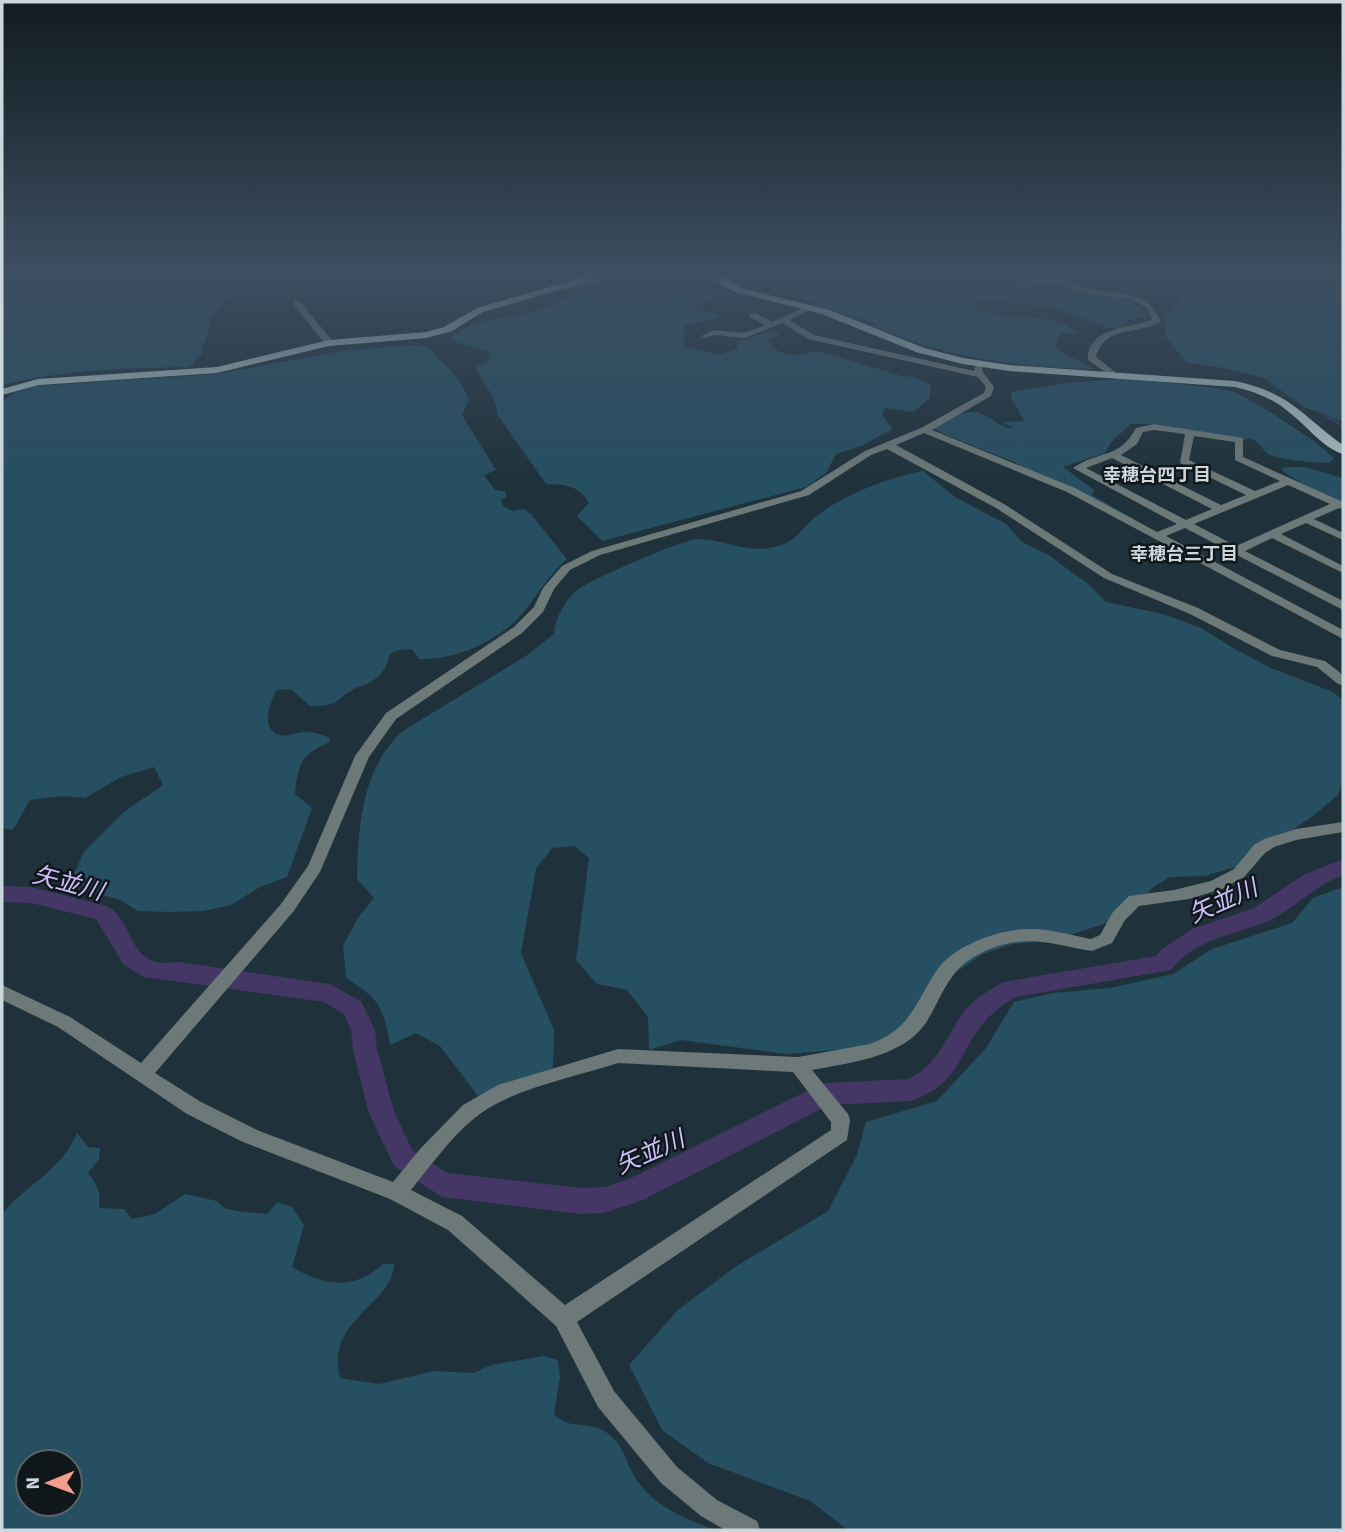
<svg xmlns="http://www.w3.org/2000/svg" width="1345" height="1532" font-family="'Source Sans 3','Noto Sans JP',sans-serif">
  <style>
    .green { fill: #264f62; fill-rule: evenodd }
    .lines { fill: none; stroke-linecap: round; stroke-linejoin: round }
    .stream-far1 { stroke: #443765; stroke-width: 2 }
    .stream { stroke: #443765; stroke-width: 2.5 }
    .river { fill: #443765; fill-rule: evenodd }
    .minor { fill: #6d7878; fill-rule: evenodd }
    .major { fill: #acc2c3; fill-rule: evenodd }
    .labels { text-anchor: middle; stroke-width: 5; stroke-linejoin: round; paint-order: stroke }
    .far-neighbourhood-label { font-size: 18px; font-weight: bold; fill: #ccd7dc; stroke: #10171b }
    .near-water-label { font-size: 24px; font-style: italic; fill: #ccbefb; stroke: #10171b }
  </style>
  <rect width="100%" height="100%" fill="#1f313a"/>
  <g class="green">
    <path d="M2 270H309L260 284 224 299 211 320 201 355 189 367C126 368 63 370 2 385Z"/>
    <path d="M760 270H822L898 279 920 278 930 282 942 280 944 277 966 282 999 277 1130 298 1148 316 1128 320 1118 328H1110L1049 307 983 300 973 307C1005 325 1049 307 1078 333H1060L1056 347C1065 358 1082 359 1094 369 1017 368 946 357 875 327L877 325 874 323 814 304 787 285 768 279Z"/>
    <polygon points="1168,270 1343,270 1343,422 1302,406 1264,378 1223,368 1187,363 1166,337 1164,318 1183,297 1171,280"/>
    <path d="M627 279 673 292 700 286 713 295 691 310 711 312 721 317 685 325 683 335 685 346 718 355 737 349V342L773 330 781 334 768 340 772 348 786 354 800 355 818 351 902 376 914 377 931 385 929 399 913 412 885 408 882 415 893 429 861 446 836 454 826 473 806 487 602 541 577 516 589 503C578 485 566 485 546 484L497 414C497 394 482 386 476 366L488 362 490 352 452 341V336L473 323 534 312 580 292Z"/>
    <path d="M413 345 429 347C447 370 457 370 469 400L462 415 496 470 484 475 495 490 506 492V497L501 500 503 506 512 511 523 509 531 514 567 559C548 575 538 595 522 614 499 641 454 661 419 659L412 649C380 651 395 655 382 672 374 683 365 684 354 689 332 701 341 706 310 706L291 689 277 690C270 700 260 730 279 735 287 737 298 732 307 732 315 732 322 735 329 737L330 742C301 754 298 764 295 794L312 808 287 877 260 887 231 905 203 911 170 912 138 911 120 900 91 892 72 878 84 852 124 812 163 785 154 767 121 777 85 798 63 796 30 800 13 830 2 828V402L14 393 36 386 217 374 341 351Z"/>
    <path d="M1113 377C1152 382 1193 384 1231 391 1244 394 1329 448 1334 459L1328 463C1311 462 1290 461 1273 456 1258 451 1261 435 1243 440L1157 424H1131L1112 441 1105 453 1063 467 1094 490 1092 495 1139 522 1137 525 1014 462 941 433 933 427C946 422 962 410 976 412 990 414 999 429 1013 428L1003 422 1024 421 1011 397 1012 392 1073 382 1115 380Z"/>
    <path d="M1289 467H1304L1343 478V502C1330 497 1286 478 1281 468Z"/>
    <path d="M923 471 955 497 1006 524 1022 542 1047 554 1087 583 1106 602 1163 614 1201 628 1233 648 1271 668 1333 692 1343 700V781L1338 795 1313 816 1239 866 1205 876 1170 877 1152 888 1131 915 1052 941 1012 944 983 954 937 985 898 1045 787 1054 681 1040 649 1050 648 1017 627 990 597 984 576 960 589 858 574 846 552 848 536 869 521 953 554 1030 553 1068 478 1096 440 1046 416 1033 390 1045C383 1006 380 1000 346 978L343 946 357 919 374 898 357 879C358 827 362 766 404 730L526 656 554 634C555 618 564 603 575 592 586 581 684 539 698 539 726 539 747 555 778 546 797 541 802 528 815 517 843 495 889 477 923 471Z"/>
    <polygon points="1343,887 1343,1530 848,1530 810,1501 708,1463 662,1430 629,1365 679,1309 735,1267 828,1211 857,1155 866,1122 937,1101 986,1048 1014,1002 1053,993 1110,988 1173,974 1212,949 1292,923 1313,898"/>
    <path d="M77 1133 88 1147 100 1148 99 1159 88 1173C98 1185 101 1192 99 1208L124 1209 132 1219 155 1214 185 1194 217 1201 224 1208 236 1211 267 1214 277 1202 292 1207 304 1225 292 1267C324 1286 354 1291 383 1264H394C393 1305 325 1319 340 1378L379 1384 434 1371 474 1373 491 1365 544 1356 558 1360 560 1377 554 1415C560 1419 567 1424 574 1424 588 1426 598 1425 610 1435 623 1446 624 1457 632 1472 649 1504 682 1518 715 1530H2V1214C27 1183 60 1173 77 1133ZM70 1462V1504H28V1462Z"/>
  </g>
  <g class="lines">
    <polyline class="stream-far1" points="1319,411 1331,419"/>
    <polyline class="stream" points="1328,417 1343,426"/>
    <path class="river" d="M1343 859V875C1313 887 1294 909 1268 921 1234 935 1194 939 1171 970L1016 997C1004 1004 994 1011 985 1021 956 1056 961 1083 911 1101L829 1105 643 1200 604 1213 581 1214 442 1197 394 1166 368 1111 353 1049 351 1030 344 1014 324 1002 144 977 124 965 96 919 31 903 2 902V886L31 887 103 905C131 913 126 954 156 962 162 964 172 962 179 962L329 984 361 1001 375 1030 377 1049 394 1111 412 1150 447 1173 581 1188 604 1187 627 1180 817 1086 826 1083 908 1079C940 1064 946 1034 967 1008 977 997 990 990 1003 982L1156 956 1161 950 1192 929 1254 908 1305 874Z"/>
    <g class="minor">
      <polygon points="612,270 621,270 595,284 541,294 537,292 590,280"/>
      <polygon points="709,270 730,270 712,273"/>
      <polygon points="848,270 914,273 947,270 914,277 852,272"/>
      <path d="M961 270 1063 281V278L1077 270H1085L1070 281 1071 283C1105 298 1143 282 1161 321 1137 337 1106 323 1096 357L1119 375 1112 377 1088 360C1087 327 1130 328 1152 320L1148 309 1131 299 1083 293 1066 286 973 275Z"/>
      <polygon points="294,301 300,301 332,341 332,345 326,345 294,305"/>
      <path d="M809 305 813 307 812 309 789 320 814 335 974 371 977 362H983L982 371 994 387 991 396 932 430 1075 488 1157 532 1177 524 1073 468C1098 450 1119 460 1136 428L1154 424 1243 438V457L1343 502V509L1339 508 1314 519 1343 533V540L1306 523 1281 534 1343 566V573L1272 538 1245 551 1343 601V610L1185 528 1166 536 1343 630V639L1067 492 924 433 896 445 1004 504 1112 574 1198 608 1280 650 1325 661 1343 675V685L1338 684 1317 667 1272 656 1190 614 1104 578 996 508 887 449 871 455 809 495 600 555 570 570 554 589 543 612 522 633 396 719 369 757 320 872 293 912 155 1073 201 1102 257 1130 393 1182 420 1149 463 1105 498 1085 618 1049 798 1057 870 1044C914 1028 916 998 940 966 958 944 999 930 1027 929 1048 928 1071 935 1091 939L1100 935 1113 912 1129 896 1174 890 1211 881 1234 869 1254 845 1264 839 1296 829 1343 822V832L1296 840 1274 847 1265 853 1244 877 1222 889 1189 899 1139 906 1125 920 1112 943 1092 951C1071 948 1049 941 1028 941 1001 942 968 954 952 977 940 993 934 1013 922 1028 897 1058 848 1063 812 1070L848 1114 850 1120 847 1140 577 1322 614 1391 677 1467 717 1500 757 1521 760 1530H725L701 1516 661 1483 598 1407 556 1326 448 1230 390 1199 243 1142 187 1114 58 1027 2 1000V985L70 1017 141 1063 281 904 308 866 355 756 386 713 514 627 534 607 543 588 562 566 592 551 801 491 865 451 921 428 984 393 986 387 978 377 808 339 783 323 745 338 715 335 705 338 701 336 714 330 744 333 765 325 750 317V313H756L772 322ZM1154 430 1185 434 1180 463 1246 495 1221 505 1121 455 1137 444 1143 432ZM1194 436 1235 442V460L1280 481 1255 491 1189 460ZM1112 458 1212 509 1186 520 1086 468ZM1288 485 1330 504 1236 546 1194 524ZM618 1063 793 1072 831 1122V1130L565 1305 462 1216 411 1190C431 1165 451 1137 476 1117 510 1089 576 1077 618 1063Z"/>
    </g>
    <g class="major">
      <polygon points="591,270 602,270 583,283 483,312 452,331 426,338 329,346 217,373 39,385 2,395 2,389 38,379 217,367 329,340 426,332 444,327 477,308 577,279"/>
      <path d="M706 270H715L741 288 830 310 924 348 963 358 1009 365 1235 381C1291 393 1300 414 1343 445V454C1323 448 1307 426 1290 413 1274 399 1256 392 1235 387L1009 371 963 364 916 352 822 314 735 292 723 286Z"/>
    </g>
  </g>
  <linearGradient id="sky" x2="0" y2="1"><stop stop-color="#111b20"/><stop offset="0.56" stop-color="#3c4e60"/><stop offset="1" stop-color="#3c4e60" stop-opacity="0"/></linearGradient>
  <rect width="1345" height="484" fill="url(#sky)"/>
  <g class="labels">
    <g class="far-neighbourhood-label">
      <text x="1157" y="481">幸穂台四丁目</text>
      <text x="1184" y="560">幸穂台三丁目</text>
    </g>
    <g class="near-water-label">
      <text transform="translate(68 883) rotate(15)" y="8">矢並川</text>
      <text transform="translate(1223 901) rotate(-24)" y="8">矢並川</text>
      <text transform="translate(650 1152) rotate(-24)" y="8">矢並川</text>
    </g>
  </g>
  <rect width="1345" height="1532" fill="none" stroke="#ccd7dc" stroke-width="7"/>
  <g transform="translate(49 1483) rotate(269)"><circle r="33" fill="#10171b" stroke="#5b6468" stroke-width="2"/>
  <path d="M0-5L12 26L0 18L-12 26Z" fill="#f49d8d"/>
  <text y="-10" font-size="19" font-weight="bold" text-anchor="middle" fill="#ccd7dc">N</text>
  </g>
</svg>
